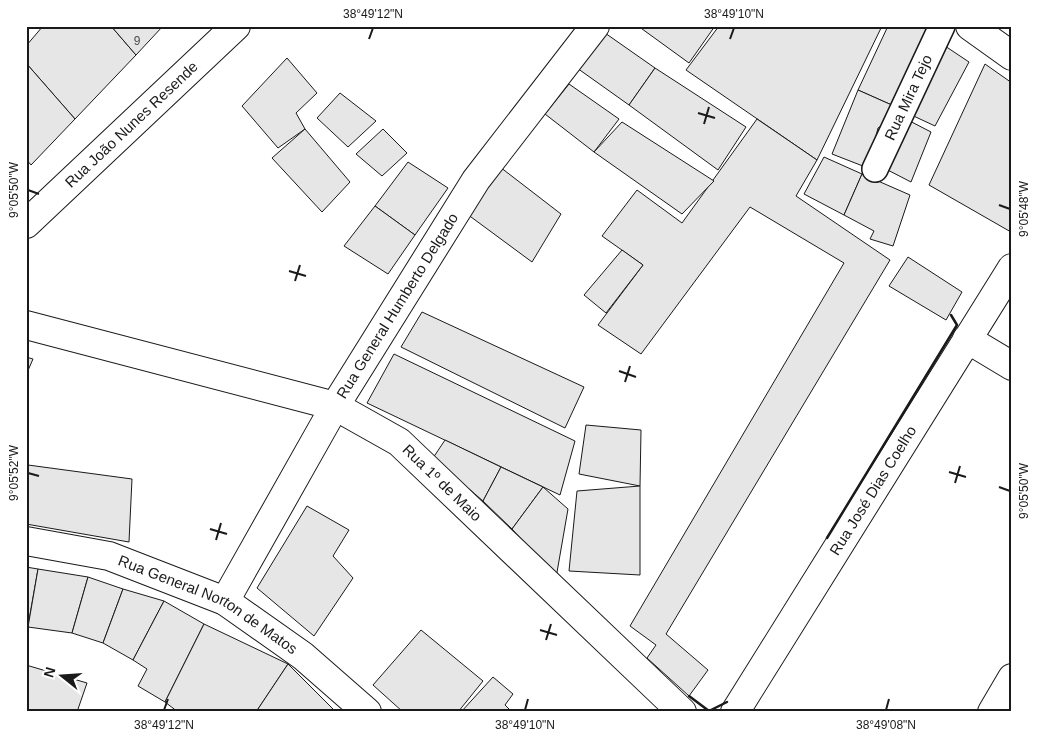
<svg xmlns="http://www.w3.org/2000/svg" width="1038" height="738" font-family="Arial,sans-serif">
  <style>
    .building { fill: #e6e6e6; stroke: #1a1a1a }
    .lines { fill: none; stroke-linecap: round; stroke-linejoin: round }
    .pedestrian-casing { stroke: #1a1a1a; stroke-width: 28 }
    .minor-casing { stroke: #1a1a1a; stroke-width: 30 }
    .pedestrian { stroke: #fff; stroke-width: 25 }
    .minor { stroke: #fff; stroke-width: 28 }
    .wall { stroke: #1a1a1a; stroke-width: 2.5 }
    .ticks { fill: none; stroke: #1a1a1a; stroke-width: 2 }
    .labels { text-anchor: middle; stroke-width: 4; stroke-linejoin: round; paint-order: stroke }
    .number-label { font-size: 12px; fill: #4d4d4d }
    .street-label { font-size: 15px; fill: #1a1a1a; stroke: #fff }
    .neatline { fill: none; stroke: #1a1a1a; stroke-width: 2 }
    .ticks-label { font-size: 12px; text-anchor: middle; fill: #1a1a1a }
  </style>
  <rect width="100%" height="100%" fill="#fff"/>
  <g class="building">
    <polygon points="43,26 111,26 136,55 75,119 26,63 26,46"/>
    <polygon points="111,26 163,26 136,55"/>
    <polygon points="638,26 715,26 689,63"/>
    <polygon points="719,26 882,26 817,160 686,70"/>
    <polygon points="888,26 924,26 930,30 907,85 900,86 894,106 858,90"/>
    <polygon points="605,33 655,68 629,105 577,68"/>
    <polygon points="939,42 969,62 935,126 905,112"/>
    <polygon points="287,58 317,93 296,113 305,129 278,148 242,106"/>
    <polygon points="26,63 75,119 31,165 26,159"/>
    <polygon points="985,64 1012,83 1011,232 929,185"/>
    <polygon points="655,68 746,127 718,170 629,105"/>
    <polygon points="569,84 619,119 594,152 545,114"/>
    <polygon points="858,90 894,106 890,120 878,128 868,168 832,154"/>
    <polygon points="340,93 376,121 348,147 317,118"/>
    <polygon points="902,117 931,132 911,182 878,165"/>
    <polygon points="757,119 817,160 796,196 890,260 666,634 708,670 689,696 647,658 656,645 630,626 844,263 750,207 641,354 598,325 643,265 602,236 637,190 682,223"/>
    <polygon points="622,122 714,181 682,214 594,152"/>
    <polygon points="305,129 350,182 322,212 272,158"/>
    <polygon points="383,129 407,153 382,176 356,154"/>
    <polygon points="824,157 862,174 844,215 804,194"/>
    <polygon points="408,162 448,188 415,235 375,206"/>
    <polygon points="500,167 561,214 532,262 467,214"/>
    <polygon points="862,174 910,195 893,246 870,239 874,231 844,215"/>
    <polygon points="375,206 415,235 388,274 344,246"/>
    <polygon points="622,250 643,265 606,313 584,295"/>
    <polygon points="908,257 962,292 946,320 889,286"/>
    <polygon points="422,312 584,387 565,428 401,347"/>
    <polygon points="394,354 575,441 560,495 367,403"/>
    <polygon points="26,357 33,359 26,375"/>
    <polygon points="586,425 641,430 640,486 579,474"/>
    <polygon points="445,440 501,467 483,501 433,458"/>
    <polygon points="28,465 132,479 129,542 26,524 26,480"/>
    <polygon points="501,467 543,487 512,529 483,501"/>
    <polygon points="640,486 640,575 569,571 577,491"/>
    <polygon points="543,487 568,509 556,578 512,529"/>
    <polygon points="307,506 349,530 333,556 353,578 314,636 257,588"/>
    <polygon points="26,567 38,569 26,637"/>
    <polygon points="38,569 88,577 72,633 28,627"/>
    <polygon points="88,577 123,589 103,643 72,633"/>
    <polygon points="123,589 164,601 133,660 103,643"/>
    <polygon points="164,601 204,624 165,702 138,686 147,669 133,660"/>
    <polygon points="204,624 288,664 256,712 178,712 165,702"/>
    <polygon points="421,630 483,681 458,712 403,712 373,685"/>
    <polygon points="288,664 334,710 335,712 256,712"/>
    <polygon points="26,665 87,683 77,712 26,712"/>
    <polygon points="493,677 513,694 505,705 512,712 461,712"/>
  </g>
  <g class="lines">
    <defs>
      <g id="pedestrian">
        <path id="s1" d="M875 169 942 26"/>
      </g>
      <g id="minor">
        <polyline points="970,26 1012,56"/>
        <path id="s2" d="M26 224 236 26"/>
        <polyline points="26,325 335,406 399,442 682,712"/>
        <polyline points="967,339 1012,366"/>
        <path id="s3" d="M26 541 109 556 225 601 303 656 367 712"/>
        <path id="s4" d="M225 601 335 406 476 180 595 26"/>
        <path id="s5" d="M735 712 1012 268"/>
        <polyline points="992,712 1012,678"/>
      </g>
    </defs>
    <use href="#pedestrian" class="pedestrian-casing"/>
    <use href="#minor" class="minor-casing"/>
    <use href="#pedestrian" class="pedestrian"/>
    <use href="#minor" class="minor"/>
    <g class="wall">
      <polyline points="827,538 957,325 951,315"/>
      <polyline points="689,696 709,711 727,702"/>
    </g>
  </g>
  <path class="ticks" d="M369 39 373 28M730 39 734 28M698 113 715 118M704 124 709 107M28 190 39 194M999 205 1010 209M289 271 306 276M295 281 300 265M619 371 636 377M625 382 630 366M949 472 966 477M28 473 39 476M955 483 960 466M999 487 1010 491M210 529 227 534M216 540 221 523M540 630 557 635M546 640 551 624M164 710 168 699M525 710 528 699M886 710 889 699"/>
  <g class="labels">
    <g class="number-label">
      <text x="137" y="45">9</text>
    </g>
    <g class="street-label">
      <text dy="5" stroke="none"><textPath href="#s1" startOffset="79">Rua Mira Tejo</textPath></text>
      <text dy="5" stroke="none"><textPath href="#s2" startOffset="145">Rua João Nunes Resende</textPath></text>
      <text dy="5" stroke="none"><textPath href="#s4" startOffset="342">Rua General Humberto Delgado</textPath></text>
      <text transform="translate(442 483) rotate(44)" y="5">Rua 1º de Maio</text>
      <text dy="5" stroke="none"><textPath href="#s5" startOffset="261">Rua José Dias Coelho</textPath></text>
      <text dy="5" stroke="none"><textPath href="#s3" startOffset="195">Rua General Norton de Matos</textPath></text>
    </g>
  </g>
  <rect width="1038" height="738" fill="none" stroke="#ffffff" stroke-width="55"/>
  <g transform="translate(62 676) rotate(287)" stroke="#ffffff" stroke-width="4" paint-order="stroke">
  <path d="M0-4L9 19L0 12L-9 19Z" fill="#1a1a1a"/>
  <text y="-8" font-size="14" font-weight="bold" text-anchor="middle" fill="#1a1a1a">N</text>
  </g>
  <rect x="28" y="28" width="982" height="682" class="neatline"/>
  <g class="ticks-label">
    <text x="373" y="18">38°49'12"N</text>
    <text x="734" y="18">38°49'10"N</text>
    <text transform="translate(14 190) rotate(-90)" y="4">9°05'50"W</text>
    <text transform="translate(1024 209) rotate(-90)" y="4">9°05'48"W</text>
    <text transform="translate(14 473) rotate(-90)" y="4">9°05'52"W</text>
    <text transform="translate(1024 491) rotate(-90)" y="4">9°05'50"W</text>
    <text x="164" y="729">38°49'12"N</text>
    <text x="525" y="729">38°49'10"N</text>
    <text x="886" y="729">38°49'08"N</text>
  </g>
</svg>
